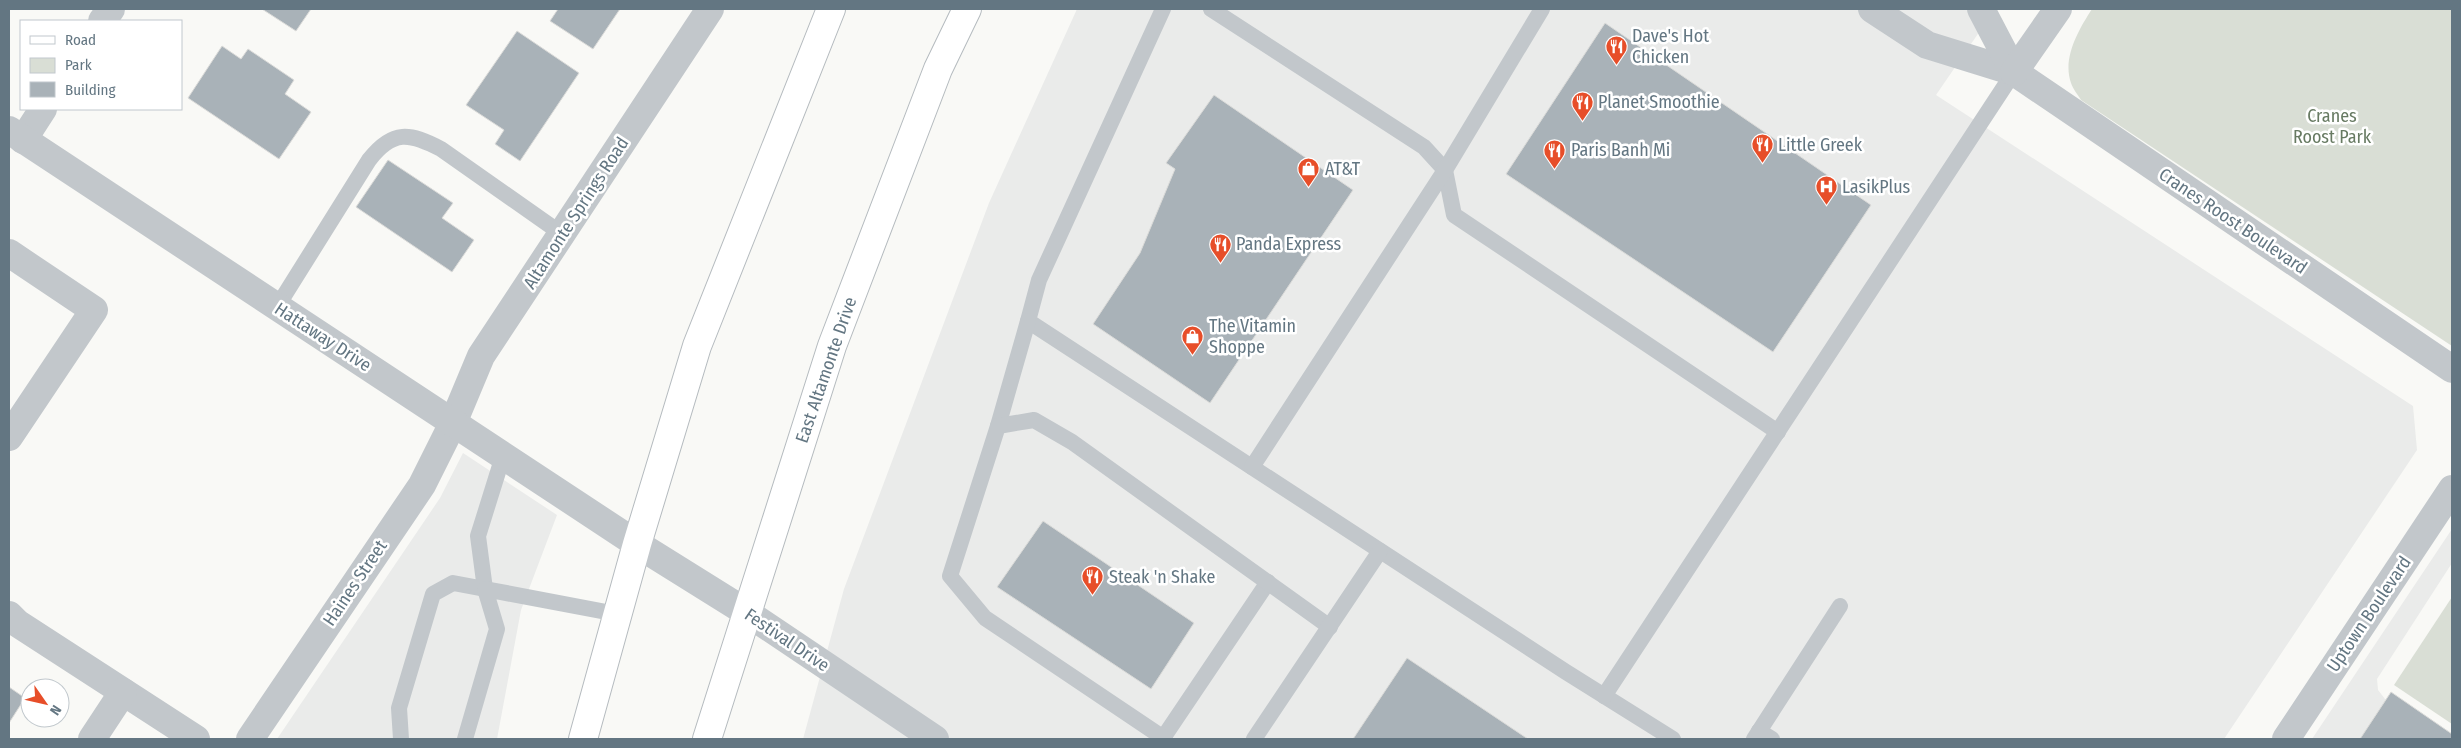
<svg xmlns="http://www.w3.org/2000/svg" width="2461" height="748" font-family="'Fira Sans Condensed',sans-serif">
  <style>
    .built { fill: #eaebea }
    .green { fill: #d9ded5 }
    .building { fill: #a9b2b8; stroke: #dbdbd9 }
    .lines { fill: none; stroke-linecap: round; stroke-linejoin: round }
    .primary-casing { stroke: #b5bbbf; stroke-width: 30 }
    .service { stroke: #c2c7cb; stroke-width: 16 }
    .minor { stroke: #c2c7cb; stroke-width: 28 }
    .tertiary { stroke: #c2c7cb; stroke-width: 28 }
    .primary { stroke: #fff; stroke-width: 28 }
    .labels { text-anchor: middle; stroke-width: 5; stroke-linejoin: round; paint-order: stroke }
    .poi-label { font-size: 18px; fill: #637682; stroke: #fff; text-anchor: start }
    .park-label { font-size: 18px; fill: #677a62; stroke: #fff }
    .street-label { font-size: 18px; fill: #637682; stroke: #fff }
  </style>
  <rect width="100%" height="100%" fill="#f9f9f6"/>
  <g class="built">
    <polygon points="1077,9 1995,9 1936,95 2413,406 2417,450 2224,739 803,739 844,589 989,203"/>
    <polygon points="463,453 557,515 521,610 497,739 277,739 440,498"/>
    <polygon points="2452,529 2452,563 2377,679 2378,690 2385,699 2444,739 2312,739"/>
  </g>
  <g class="green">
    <path d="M2092 9H2452V346L2081 100C2078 95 2073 89 2071 83 2062 58 2079 29 2092 9Z"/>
    <polygon points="2452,597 2452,724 2394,685"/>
  </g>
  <g class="building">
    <polygon points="262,9 311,9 296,31"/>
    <polygon points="558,9 620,9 593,49 550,21"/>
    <polygon points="1605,23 1871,205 1773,352 1506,174"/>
    <polygon points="517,31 579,73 520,161 495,144 504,130 466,105"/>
    <polygon points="222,46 241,59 248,49 294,80 285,94 311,112 279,159 188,98"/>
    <polygon points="1214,95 1353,190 1210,403 1093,324 1140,253 1175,169 1166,163"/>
    <polygon points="388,160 453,203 442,218 474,240 452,272 356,207"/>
    <polygon points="1043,521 1194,623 1151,689 997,587"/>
    <polygon points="1407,658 1528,739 1353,739"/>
    <polygon points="9,687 25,698 9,723"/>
    <polygon points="2391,692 2452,734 2452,739 2360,739"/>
  </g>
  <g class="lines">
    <defs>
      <g id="primary">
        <polyline points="583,739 637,544 697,346 831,9"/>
        <polyline points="707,739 832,346 938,69 967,9"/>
      </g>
    </defs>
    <use href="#primary" class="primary-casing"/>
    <g class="service">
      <polyline points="1163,9 1039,280 1028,321 1566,672 1673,739"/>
      <polyline points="1211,9 1424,147 1445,170 1454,215 1778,432"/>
      <path d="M277 307 369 160C393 129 410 133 441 149L562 234"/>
      <polyline points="998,426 1028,321"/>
      <polyline points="1252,467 1445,170 1542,9"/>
      <polyline points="1604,696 2014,72"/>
      <polyline points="1759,731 1772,739"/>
      <polyline points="1163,738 1268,582"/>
      <polyline points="401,739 399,708 433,594 453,583 485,589 478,536 503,456"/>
      <polyline points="465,739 497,629 485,589 617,614"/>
      <polyline points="1165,739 985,618 950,576 998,426 1034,420 1072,442 1330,627"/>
      <polyline points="1254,739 1380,551"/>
      <polyline points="1754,739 1840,606"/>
    </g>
    <g class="minor">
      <polyline points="1872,9 1927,45 2014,72 2452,369"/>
      <polyline points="1981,9 2014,72"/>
      <polyline points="102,21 111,9"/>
      <polyline points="2014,72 2058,9"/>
      <polyline points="23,140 43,109"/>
      <polyline points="9,253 94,310 9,437"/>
      <polyline points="9,615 17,623 196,739"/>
      <polyline points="92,739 123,692"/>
      <polyline points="250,739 422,485 453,423 481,356 710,9"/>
      <polyline points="2286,739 2452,489"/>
    </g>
    <polyline class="tertiary" points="9,130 637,544 746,612 935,739"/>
    <use href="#primary" class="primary"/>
  </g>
  <defs>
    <symbol id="restaurant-pin" viewBox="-11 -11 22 30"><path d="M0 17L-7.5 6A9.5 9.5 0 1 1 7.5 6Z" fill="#e74e29" stroke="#fff"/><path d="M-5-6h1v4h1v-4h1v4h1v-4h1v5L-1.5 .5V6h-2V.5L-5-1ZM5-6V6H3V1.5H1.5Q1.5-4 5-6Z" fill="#fff"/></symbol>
    <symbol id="shop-pin" viewBox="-11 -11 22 30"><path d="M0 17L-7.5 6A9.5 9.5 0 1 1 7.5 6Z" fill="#e74e29" stroke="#fff"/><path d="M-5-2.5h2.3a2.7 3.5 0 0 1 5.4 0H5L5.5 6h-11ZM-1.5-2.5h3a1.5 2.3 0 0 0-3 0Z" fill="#fff"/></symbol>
    <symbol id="hospital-pin" viewBox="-11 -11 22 30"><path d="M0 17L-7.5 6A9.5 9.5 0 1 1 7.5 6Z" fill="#e74e29" stroke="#fff"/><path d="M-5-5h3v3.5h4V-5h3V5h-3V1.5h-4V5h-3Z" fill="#fff"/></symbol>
  </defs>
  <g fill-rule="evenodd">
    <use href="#restaurant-pin" x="1604" y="34" width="25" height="34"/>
    <use href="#restaurant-pin" x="1570" y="90" width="25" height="34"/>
    <use href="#restaurant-pin" x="1750" y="132" width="25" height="34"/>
    <use href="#restaurant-pin" x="1542" y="138" width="25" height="34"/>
    <use href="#shop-pin" x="1296" y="156" width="25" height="34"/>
    <use href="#hospital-pin" x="1814" y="174" width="25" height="34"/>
    <use href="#restaurant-pin" x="1208" y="232" width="25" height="34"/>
    <use href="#shop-pin" x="1180" y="324" width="25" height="34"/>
    <use href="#restaurant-pin" x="1080" y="564" width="25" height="34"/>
  </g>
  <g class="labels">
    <g class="poi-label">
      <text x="1632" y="42">Dave's Hot<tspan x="1632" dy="21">Chicken</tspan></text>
      <text x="1598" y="108">Planet Smoothie</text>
      <text x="1778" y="151">Little Greek</text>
      <text x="1571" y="156">Paris Banh Mi</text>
      <text x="1325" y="175">AT&amp;T</text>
      <text x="1842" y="193">LasikPlus</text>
      <text x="1236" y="250">Panda Express</text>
      <text x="1209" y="332">The Vitamin<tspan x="1209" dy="21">Shoppe</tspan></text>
      <text x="1109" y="583">Steak 'n Shake</text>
    </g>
    <g class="park-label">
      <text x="2332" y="122">Cranes<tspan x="2332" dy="21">Roost Park</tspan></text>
    </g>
    <g class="street-label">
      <text transform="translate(576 213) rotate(-57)" y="6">Altamonte Springs Road</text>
      <text transform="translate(2233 221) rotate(34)" y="6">Cranes Roost Boulevard</text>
      <text transform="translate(323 337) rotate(33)" y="6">Hattaway Drive</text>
      <text transform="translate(826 370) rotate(-71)" y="6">East Altamonte Drive</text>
      <text transform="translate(355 583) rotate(-56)" y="6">Haines Street</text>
      <text transform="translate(2369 614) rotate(-56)" y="6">Uptown Boulevard</text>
      <text transform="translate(787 640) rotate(34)" y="6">Festival Drive</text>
    </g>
  </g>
  <rect width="2461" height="748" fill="none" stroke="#637682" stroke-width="20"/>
  <rect x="20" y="20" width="162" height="90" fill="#ffffff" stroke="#c1c8cd"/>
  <rect x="30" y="36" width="25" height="8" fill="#ffffff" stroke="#c1c8cd"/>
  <text x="65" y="45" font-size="15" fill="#637682">Road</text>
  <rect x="30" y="58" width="25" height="15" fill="#d9ded5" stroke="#c1c8cd"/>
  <text x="65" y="70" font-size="15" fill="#637682">Park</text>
  <rect x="30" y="82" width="25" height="15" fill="#a9b2b8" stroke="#c1c8cd"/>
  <text x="65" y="95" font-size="15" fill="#637682">Building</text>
  <g transform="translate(45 703) rotate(124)"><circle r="24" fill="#ffffff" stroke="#c1c8cd"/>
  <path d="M0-4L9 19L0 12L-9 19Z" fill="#e74e29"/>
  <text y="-8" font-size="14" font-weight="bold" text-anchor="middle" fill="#637682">N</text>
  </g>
</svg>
